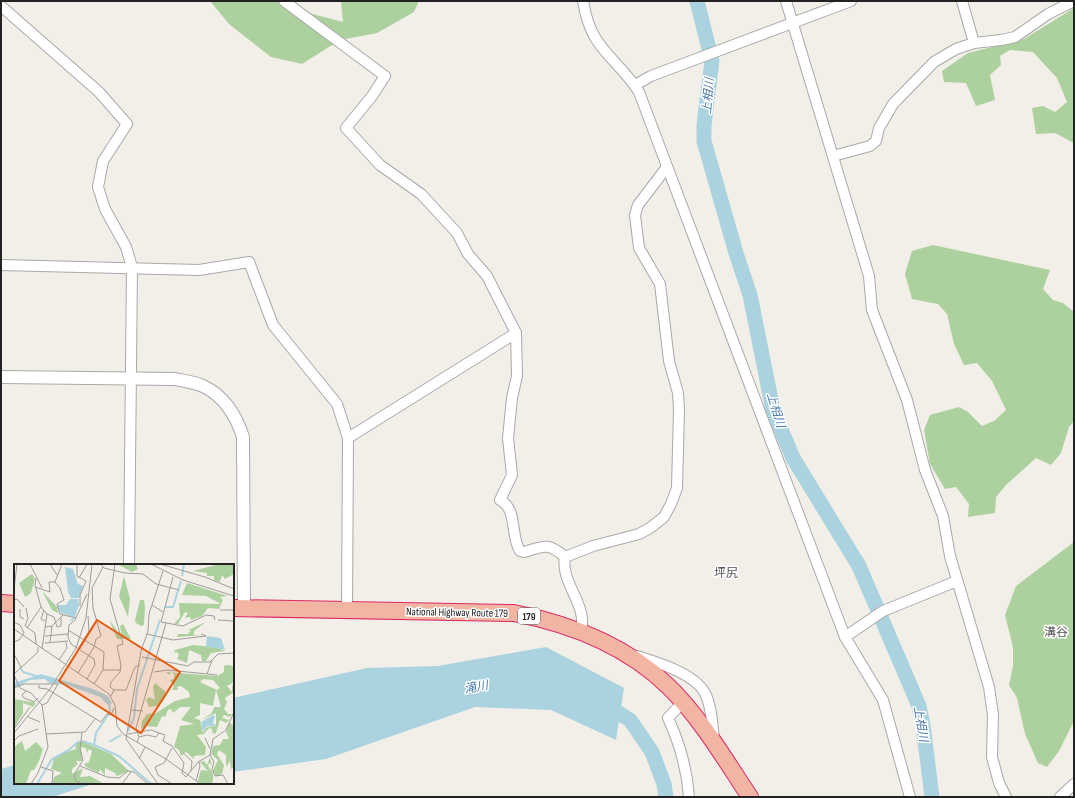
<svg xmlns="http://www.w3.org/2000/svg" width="1075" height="798" font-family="'Sofia Sans Condensed','Noto Sans JP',sans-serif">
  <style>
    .forest { fill: #add19e }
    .water { fill: #aad3df }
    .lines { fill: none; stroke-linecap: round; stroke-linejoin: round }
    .river { stroke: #aad3df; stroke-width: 15 }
    .minor-casing { stroke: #a9a9a9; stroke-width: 12 }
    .tertiary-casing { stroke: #a9a9a9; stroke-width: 14 }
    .trunk-casing { stroke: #dc2a67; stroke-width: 18 }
    .minor { stroke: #fff; stroke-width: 10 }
    .tertiary { stroke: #fff; stroke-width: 12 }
    .trunk { stroke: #f2b4a3; stroke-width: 16 }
    .labels { text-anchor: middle; stroke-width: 3; stroke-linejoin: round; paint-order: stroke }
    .shield { fill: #fff; stroke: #646464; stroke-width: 1 }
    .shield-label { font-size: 10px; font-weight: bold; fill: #222 }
    .street-label { font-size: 11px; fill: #222; stroke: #fff }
    .water-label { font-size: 12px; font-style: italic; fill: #4a7aab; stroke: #fff }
    .neighbourhood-label { font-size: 12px; fill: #555; stroke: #fff }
    .inset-river { fill: none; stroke: #aad3df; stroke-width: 2 }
    .inset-road { fill: none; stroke: #9f9d99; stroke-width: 1 }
    .view { fill: #e8590c; fill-opacity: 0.15; stroke: #e8590c; stroke-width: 2 }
    .inset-edge { fill: none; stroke: #222; stroke-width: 2 }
  </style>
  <rect width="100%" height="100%" fill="#f2efe9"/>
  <g class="forest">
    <polygon points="210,1 289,1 305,12 343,22 341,1 419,1 414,12 377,33 340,40 302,64 271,57 229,24"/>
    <polygon points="1074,8 1074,143 1055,133 1036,134 1032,108 1043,106 1055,112 1067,102 1057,78 1033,52 1010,50 1000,56 1001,65 990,75 995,100 976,106 966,83 944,82 942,71 968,53 1024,39"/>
    <polygon points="933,245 1050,270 1043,289 1053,300 1063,303 1074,312 1074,421 1069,427 1061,453 1051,465 1036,458 1006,485 996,497 995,513 968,517 969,504 956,487 945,489 930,464 924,430 930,415 959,407 968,412 982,426 994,421 1006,410 992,381 977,363 964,365 954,344 947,314 938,304 912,299 905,274 912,251"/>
    <polygon points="1074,542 1074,721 1059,751 1047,767 1038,763 1025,734 1017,698 1009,685 1013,666 1013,647 1005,615 1016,586"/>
  </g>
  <g class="water">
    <polygon points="546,647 624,688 616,740 551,710 475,707 326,759 233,772 233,698 367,668 438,666"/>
    <polygon points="15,765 15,783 96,783 52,797 1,797 1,769"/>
  </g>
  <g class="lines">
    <g class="river">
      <polyline points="697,1 712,61 704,125 704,141 736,253 750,295 773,410 793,458 859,566 919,706 923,725 932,797"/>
      <polyline points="603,703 630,720 652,752 664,784 666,797"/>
    </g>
    <defs>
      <g id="minor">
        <path d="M284 1 385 76 372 96 346 128 380 165 421 194 457 233 468 254 487 276 516 333 517 376 512 398 508 438 512 475 500 500C518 509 510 536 520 551L524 552C544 546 548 542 565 557"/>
        <path d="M583 1C585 13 589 28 596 39 607 57 627 72 639 92L845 637 883 700 910 797"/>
        <polyline points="786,1 869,276 872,310 907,400 925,470 943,516 950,556 989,687 993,715 992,757 999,783 1006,797"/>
        <polyline points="962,1 974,43"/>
        <polyline points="1,6 99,92 127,124 103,161 98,187 105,209 126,247 132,267 129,565"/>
        <polyline points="635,85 651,76 851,1"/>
        <polyline points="833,156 870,146 876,141 879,128 893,104 934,62 956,49 974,43 1001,40 1015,37 1048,14 1074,1"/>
        <polyline points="1,265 199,270 249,262 273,325 337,404 348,438 347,610"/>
        <polyline points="348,438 516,333"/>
        <path d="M581 631C588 604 560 583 565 557L593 546 639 534 650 528 664 517 671 504 677 488 679 410 678 393 669 361 660 284 639 248 635 215 638 205 667 167"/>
        <polyline points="845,637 883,611 957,581"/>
        <path d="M637 656C658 663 694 673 705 693 712 707 712 724 714 739"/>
        <path d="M682 703 668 718C680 744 687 769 689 797"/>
        <polyline points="1060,797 1074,784"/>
      </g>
      <path id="tertiary" d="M1 377 175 379C184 381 195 382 203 386 224 396 236 415 243 437L244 609"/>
      <g id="trunk">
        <polyline points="1,603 15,604"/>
        <path d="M233 608 514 613C571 624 626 645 669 687 700 717 726 761 750 797"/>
      </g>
    </defs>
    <use href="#minor" class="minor-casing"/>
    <use href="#tertiary" class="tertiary-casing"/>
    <use href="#trunk" class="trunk-casing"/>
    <use href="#minor" class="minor"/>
    <use href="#tertiary" class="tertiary"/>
    <use href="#trunk" class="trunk"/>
  </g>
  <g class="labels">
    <rect class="shield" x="518" y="608" width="22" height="16" rx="3"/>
    <g class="shield-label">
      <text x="529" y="620">179</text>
    </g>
    <g class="street-label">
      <text transform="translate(457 612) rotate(1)" y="4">National Highway Route 179</text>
    </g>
    <g class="water-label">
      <text transform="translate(708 96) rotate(-85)" y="4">上相川</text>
      <text transform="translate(776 410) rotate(73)" y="4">上相川</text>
      <text transform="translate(476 687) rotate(-10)" y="4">滝川</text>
      <text transform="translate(921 724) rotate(80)" y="4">上相川</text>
    </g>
    <g class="neighbourhood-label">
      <text x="726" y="577">坪尻</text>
      <text x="1056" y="636">溝谷</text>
    </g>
  </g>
  <g transform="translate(14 564)">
    <rect width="220" height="220" fill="#f2efe9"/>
    <path d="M103 0H122L124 5 118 8ZM205 0H220V10L211 15 208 11 206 18 200 16V12H193V9L179 7ZM18 10 21 15 17 29 11 33 5 19ZM110 12 116 35 114 53 105 32ZM173 19 214 32 206 33 209 36 205 45 194 44 188 52 177 56 176 53 171 54 174 49 171 48 164 60H160L166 53 165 39 207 40 192 32 168 31ZM28 27 43 43 44 49 38 46ZM126 36H130L131 43 130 61 127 62 122 59 121 56ZM95 55 108 74 106 62 109 60 117 75H103ZM192 58 180 67V71H189L163 73 164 70H174L177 66H174ZM179 81 201 83 211 87 197 89 192 97H188L187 91 175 86 173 99 163 95 165 90 162 88 160 90 161 86ZM213 101 220 102V118L213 122 218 128V122L220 121V128L211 134 213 138 210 145 214 150H218L216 153 210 151 208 154 215 156 212 159 206 156 202 169 199 170 198 165 195 164 190 170 183 171 192 183 191 191 180 192V195L172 188 167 192 165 186 160 183 166 162 180 160 167 156 177 143H166L159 149 157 145 154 146 151 153 148 152 143 163 132 162 127 165 128 157 133 150 142 149 161 137 176 133 175 128 167 122 163 123 164 126H158L160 122 156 116 160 115V110L157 108 155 111 152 108 203 112 210 108V102ZM189 115 199 116 206 124 203 126 186 118ZM202 126 207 143H200L198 149 187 156 202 149V161L192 164 189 169 186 156 180 154 186 151V139L199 142ZM141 119 151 127V134L143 142 135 143 132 136 135 133 141 136 139 123ZM0 135 22 139 19 143 9 139V149L0 164ZM215 158 220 162V203L217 205 216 197 212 203V191L205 186 203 190 210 201 208 210 202 212 199 206 204 196 197 190 199 182 206 181 209 175H215L212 168ZM8 177 11 187 22 178 29 185 25 197 20 206H17L12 220H0V183ZM67 177 97 190 115 207 103 212 101 209 91 204V212L86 205 85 209 72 203 70 200 75 198 78 187 75 185 73 189 72 184 67 183 68 197H62L64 200 58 205V210L69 204 66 213 76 212 90 220H38L40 213 48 209 37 205 40 195 49 189 62 185 61 180ZM196 193 198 201 195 199 194 202 199 209V217L197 220H183L187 206 194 207 186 198 190 197 193 201Z" fill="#add19e" fill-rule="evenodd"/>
    <path d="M51 3 59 5 64 20 69 22 65 34H57L54 28ZM56 35H64L65 41 60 55 57 57H55L60 53 47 49 43 41H52ZM193 72 207 74 211 86 192 82ZM27 110 79 125 94 132 98 139 95 142 86 133 53 121 35 119 31 115 16 116 0 124V119ZM199 151 201 152 199 159 202 161 192 163 189 168 187 158Z" fill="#aad3df"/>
    <path class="inset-river" d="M168 12 170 0M151 43H159L167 17M6 103 9 108 25 113M95 138 96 148 82 169 80 181 105 192 137 220M114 167 120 154 123 125 146 56M68 177 80 181M95 178 107 171M23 220 38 195 55 186 65 177"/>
    <path class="inset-road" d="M16 0 28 24M36 0 43 11M63 0V12L72 17 66 31V42M86 0 90 4 111 9 129 10 142 20 165 26M137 0 169 16 220 32M146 0 191 13 220 25M159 13 147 58 169 62 192 51 200 52 201 56M22 14 21 21 27 43 33 50 40 53 43 63 47 62V54M65 14 73 0M41 18 48 0M21 23 36 28 35 18H41L46 24 50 36 43 40 46 50 62 54M0 25 3 0M0 36 3 35 10 43M138 41 149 48M12 44 14 54 11 62 21 69 22 80M6 45V53L10 55M30 46 27 55 31 57M206 46H220M204 56 220 57M0 58 6 61 10 69 5 76 0 78M31 63 38 62 49 51M13 64 27 43M0 65 95 130 101 141 103 162 109 170 152 195 184 218M54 66 90 88 89 106 80 120M133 70 159 76 192 72 187 70M31 72 54 70M36 78 38 62M31 79 54 77M28 85 33 50M64 85 75 67 74 52M0 90 7 103M128 93 174 102 180 98H196L204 90 220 89M45 96 53 84 52 78M89 106H107M140 108 154 106 203 111M64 109 80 83 82 75 87 72 79 44 78 24 89 3M0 110 24 88V83M193 110 198 96M0 111 6 124 17 129 28 141 34 183 24 209 17 220M73 115 81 101 80 95 57 80 54 73 55 61 61 56 73 30M25 121V124L33 125 87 158 93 150 97 151 100 144M0 124 10 120H44L33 139 28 141M100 126 96 123 97 118 106 108 107 101 103 82 109 80 96 35 101 0M12 127 8 131 10 134 20 138 24 134M97 132 100 126H112L121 103 126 101M117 146 129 147M14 153 26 158M0 165 16 143M0 169 36 125 62 84 72 54 78 0M32 170 71 168 81 155M114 170 137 166 151 171 149 177 158 182 170 199 168 209 172 213 184 198 196 191 199 175 212 166 220 148M125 173 133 171 142 173 145 169M191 174 196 185M0 177 5 172 24 165M123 178 125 173 122 164 152 59M169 189 178 197 177 207M196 191 200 198 198 205 201 212 209 211 214 220M125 195 131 183M66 202 93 213 105 214 114 207 120 208 134 220M27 203 39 207 38 220M182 217 186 202 185 198M68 220 62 217 60 211 69 196 66 185 68 168M108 220 117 208M144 220 112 175 127 87 134 67 135 50 149 7M158 220 144 211 141 203 150 199 158 184"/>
    <path class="view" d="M83 56 166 108 127 169 45 117Z"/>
    <rect width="220" height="220" class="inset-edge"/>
  </g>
  <rect width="1075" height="798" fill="none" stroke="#222222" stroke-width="4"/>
</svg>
